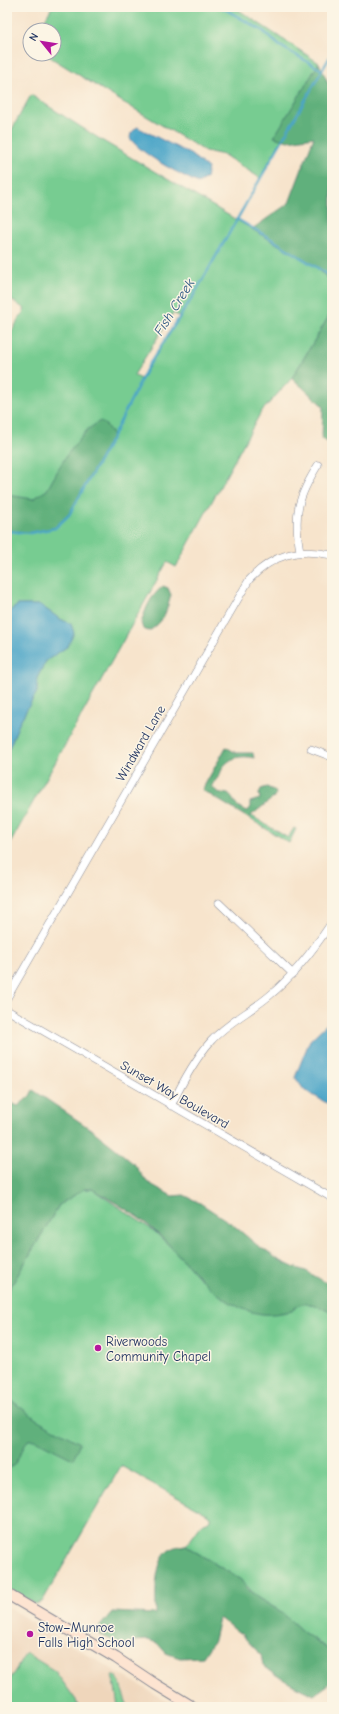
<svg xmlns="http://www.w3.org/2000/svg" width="339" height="1714" font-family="'Comic Neue',sans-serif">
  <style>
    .built { fill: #efd6bb }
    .green { fill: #77cc91; stroke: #497e78; fill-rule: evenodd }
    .forest { fill: #61b07b; stroke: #3e706c }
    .water { fill: #4ba5c8; stroke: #336a93 }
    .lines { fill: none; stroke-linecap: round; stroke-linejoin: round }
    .stream { stroke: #4ba5c8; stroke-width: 2.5 }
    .street-casing { stroke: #898a95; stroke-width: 8 }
    .secondary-casing { stroke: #898a95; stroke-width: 12 }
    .street { stroke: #fff; stroke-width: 7 }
    .secondary { stroke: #fde4d1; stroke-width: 10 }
    .poi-dot { fill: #b5179e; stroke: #fcf5e5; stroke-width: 1.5 }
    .labels { text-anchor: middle; stroke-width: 3; stroke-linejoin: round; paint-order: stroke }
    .street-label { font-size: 13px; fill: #1b2f5e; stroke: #fcf5e5 }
    .poi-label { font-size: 13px; fill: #1b2f5e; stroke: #fcf5e5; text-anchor: start }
    .water-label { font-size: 14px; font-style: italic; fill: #2c5883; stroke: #fcf5e5 }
  </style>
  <rect width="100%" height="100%" fill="#fcf5e5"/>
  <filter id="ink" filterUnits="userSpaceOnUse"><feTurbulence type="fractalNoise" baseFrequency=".025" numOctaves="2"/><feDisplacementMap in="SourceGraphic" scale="8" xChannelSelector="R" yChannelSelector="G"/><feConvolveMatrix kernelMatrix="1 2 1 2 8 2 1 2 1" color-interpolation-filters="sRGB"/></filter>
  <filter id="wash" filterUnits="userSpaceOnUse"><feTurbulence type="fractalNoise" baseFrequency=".012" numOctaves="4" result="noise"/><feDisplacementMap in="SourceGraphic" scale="16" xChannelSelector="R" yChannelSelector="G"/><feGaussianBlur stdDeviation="0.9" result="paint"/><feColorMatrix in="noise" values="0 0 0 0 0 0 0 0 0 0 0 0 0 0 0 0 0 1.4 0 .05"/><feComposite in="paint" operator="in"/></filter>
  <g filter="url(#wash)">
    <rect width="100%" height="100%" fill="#f7e4cc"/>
    <polygon class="built" points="7,1607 100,1662 176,1707 7,1707"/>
    <g class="green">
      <polygon points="52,7 234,7 319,63 275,137 282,139 260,178 224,155 205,151 111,95 45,54 54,54 54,30 39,30"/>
      <path d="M31 95 103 141 316 267 332 282V311L292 378 261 412 176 567 167 562 7 849V753L20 721 37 692V678L46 661 68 646 71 624 60 619 40 605H18L7 613V339L25 309 7 297V138ZM173 313 180 317 141 379 134 375Z"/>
      <polygon points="250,815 288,838 294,828 296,829 289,843 247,817"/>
      <path d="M84 1189H92L154 1231 175 1251 198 1277 234 1304 275 1313 292 1311C304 1297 317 1306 332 1313V1652L303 1632 280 1611 258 1598 241 1580 186 1546 202 1524 209 1521 211 1516 121 1466 42 1602 35 1604 7 1588V1469L36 1419 7 1397V1293L59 1205Z"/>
      <polygon points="26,1653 55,1671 76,1700 78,1707 7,1707 7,1684"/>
      <polygon points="113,1674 117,1676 128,1707 118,1707"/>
    </g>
    <g class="forest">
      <polygon points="319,63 330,87 332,85 332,282 316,267 252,229 289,203 314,137 288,141 274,137"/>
      <polygon points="332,311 332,446 322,438 323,406 292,378"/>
      <polygon points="100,421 107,426 113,436 69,515 55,528 30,533 7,531 7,495 33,499 47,490 66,456 87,430"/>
      <path d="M163 586 168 588 171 595C166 612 165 621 149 631L143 629 141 623C147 606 149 598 163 586Z"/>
      <path d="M226 747 236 753H253L254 758C243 755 230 757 223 767 221 770 221 773 219 776 217 779 214 782 212 786 216 793 221 793 228 794 236 800 232 805 247 811L250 809V802L260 799 259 794 261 789 267 787 275 791 276 794 273 798 248 818 202 790Z"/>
      <path d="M33 1090 92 1130 115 1148 135 1165 147 1182 172 1196 184 1195 200 1203 232 1224 257 1245 279 1260 293 1267 306 1271 332 1286V1313C318 1306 304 1297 292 1311 282 1313 271 1315 262 1314 216 1308 187 1260 155 1231 137 1215 113 1201 92 1189H84L59 1205 7 1293V1101L18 1106 30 1096Z"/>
      <polygon points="7,1397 36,1419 80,1443 73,1459 35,1440 28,1440 14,1465 7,1470"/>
      <path d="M186 1546 241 1580 246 1587 258 1598 280 1611 303 1632 332 1652V1682L314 1695C296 1687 278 1678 263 1665L261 1655 241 1634 219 1618 214 1640 203 1657 180 1658 166 1653 157 1643 148 1640 134 1641 130 1646 122 1645 95 1632 112 1612 156 1614C156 1595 153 1560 171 1549 175 1546 182 1546 186 1546Z"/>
    </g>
    <g class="water">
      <path d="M137 127 190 154 208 168 206 178 198 183C180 174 140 154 130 138L131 133Z"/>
      <polygon points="18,605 40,605 60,619 71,624 74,633 68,646 46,661 37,678 37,692 20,721 7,753 7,613"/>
      <polygon points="332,1019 332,1106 304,1090 295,1077 310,1040"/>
    </g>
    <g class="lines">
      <g class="stream">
        <polyline points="221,7 263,31 280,46 322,70"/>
        <polyline points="237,219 273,240 332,277"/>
        <polyline points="7,531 30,533 55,528 69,515 113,436 147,368 195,293 332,53"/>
      </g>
    </g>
  </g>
  <g filter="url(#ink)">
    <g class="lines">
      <defs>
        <g id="street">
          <path d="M300 551C293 514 298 497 318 465"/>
          <polyline points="311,749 332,757"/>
          <polyline points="219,903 293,974"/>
          <path d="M7 998 249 580C273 554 297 548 332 555"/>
          <polyline points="7,1010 332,1198"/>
          <path d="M171 1106C182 1083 194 1060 211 1041 228 1022 250 1012 269 996 294 976 314 949 332 922"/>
        </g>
        <polyline id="secondary" points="7,1594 116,1658 155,1684 193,1707"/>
      </defs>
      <use href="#street" class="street-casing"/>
      <use href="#secondary" class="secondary-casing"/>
      <use href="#street" class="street"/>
      <use href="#secondary" class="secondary"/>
    </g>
  </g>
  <g class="poi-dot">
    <circle cx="98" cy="1348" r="4"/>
    <circle cx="30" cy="1634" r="4"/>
  </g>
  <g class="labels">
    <g class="street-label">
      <text transform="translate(140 743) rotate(-60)" y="5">Windward Lane</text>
      <text transform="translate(175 1094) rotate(30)" y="5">Sunset Way Boulevard</text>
    </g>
    <g class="poi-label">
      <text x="106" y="1346">Riverwoods<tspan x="106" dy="15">Community Chapel</tspan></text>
      <text x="38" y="1632">Stow–Munroe<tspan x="38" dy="15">Falls High School</tspan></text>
    </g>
    <g class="water-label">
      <text transform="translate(174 307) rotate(-58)" y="5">Fish Creek</text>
    </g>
  </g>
  <rect width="339" height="1714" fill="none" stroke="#fcf5e5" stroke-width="24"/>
  <g transform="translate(42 42) rotate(300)"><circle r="19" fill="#fcf5e5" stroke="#a2a6af"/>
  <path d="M0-3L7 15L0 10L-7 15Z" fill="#b5179e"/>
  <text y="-6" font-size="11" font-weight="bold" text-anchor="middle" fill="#1b2f5e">N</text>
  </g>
</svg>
